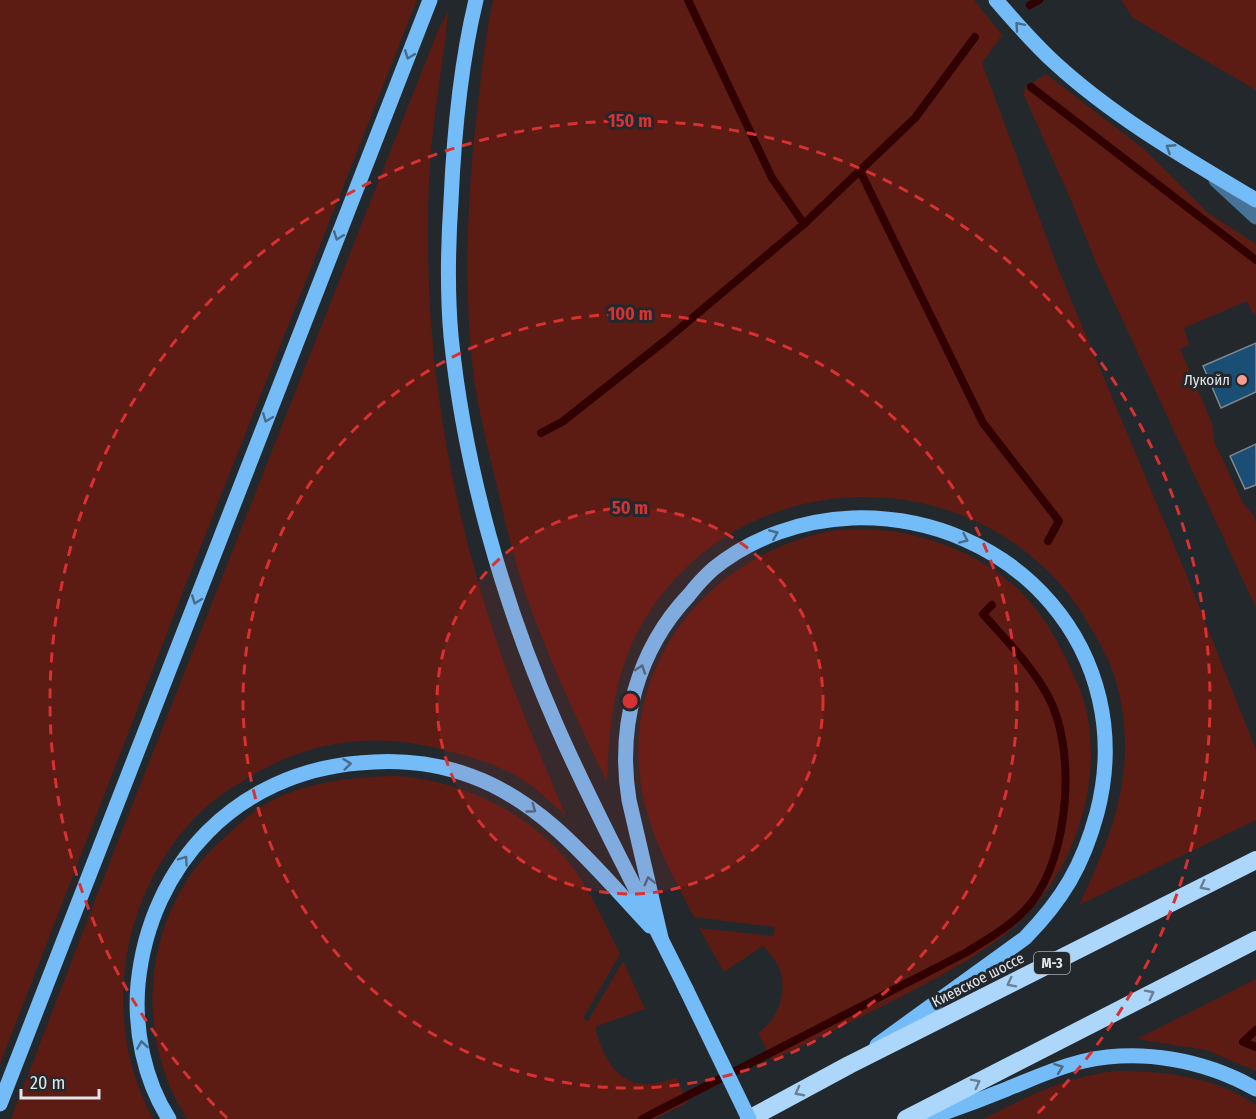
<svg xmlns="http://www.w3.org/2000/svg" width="1256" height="1119" font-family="'Fira Sans Condensed',sans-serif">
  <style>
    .green { fill: #5c1c14 }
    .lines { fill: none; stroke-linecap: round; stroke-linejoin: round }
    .stream { stroke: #310000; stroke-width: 8 }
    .building { fill: #1a4e75; stroke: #80878d; stroke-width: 1.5 }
    .minor { stroke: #477396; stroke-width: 15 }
    .major { stroke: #73bcf7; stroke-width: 15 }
    .highway { stroke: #acd6fa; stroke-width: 18 }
    .major-bridge { stroke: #73bcf7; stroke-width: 15 }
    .oneway { stroke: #476b88 }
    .oneway2 { stroke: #687f94 }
    .ring { fill: none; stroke: #d73132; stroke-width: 3; stroke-dasharray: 10 8 }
    .poi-dot { fill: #f59d8e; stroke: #23282d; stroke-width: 2 }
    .labels { text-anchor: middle; stroke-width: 6; stroke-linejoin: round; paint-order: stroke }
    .shield { fill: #23282d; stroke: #a8acb0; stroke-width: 1.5 }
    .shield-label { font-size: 14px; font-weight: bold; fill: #e1e4e8 }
    .poi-label { font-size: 15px; fill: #e1e4e8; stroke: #23282d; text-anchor: end }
    .street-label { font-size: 15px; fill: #e1e4e8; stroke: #23282d }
    .centre { fill: #d73132; stroke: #23282d; stroke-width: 3 }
    .ring-label { font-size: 18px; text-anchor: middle; font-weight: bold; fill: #d73132; stroke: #23282d; stroke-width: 6; stroke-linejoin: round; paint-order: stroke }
  </style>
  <rect width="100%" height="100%" fill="#23282d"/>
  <g class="green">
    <polygon points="0,0 417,0 184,589 0,1064"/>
    <path d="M493 0H974L1002 35 982 63 1059 271 1185 571 1256 750V820L1079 905C1098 865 1117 822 1123 777 1128 740 1124 699 1110 664 1106 653 1099 643 1094 633 999 457 746 450 643 622 614 672 609 727 607 782 577 720 549 660 526 595 514 559 505 523 497 486 486 441 475 397 471 352 464 269 468 186 478 103 482 69 486 34 493 0Z"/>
    <polygon points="1121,0 1256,0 1256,90 1133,18"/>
    <path d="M448 11C445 49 438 86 434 124 429 160 428 197 428 233 427 374 454 518 500 651 519 707 543 761 566 816 551 803 537 788 520 778 498 765 472 757 448 751 373 730 305 740 240 783 232 788 224 792 217 798 172 833 144 884 130 938 116 1000 123 1063 153 1119H11L116 846 437 33Z"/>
    <polygon points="1046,74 1145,150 1208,213 1256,244 1256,312 1253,314 1247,301 1184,328 1189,345 1180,349 1212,423 1214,441 1243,503 1253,515 1256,523 1256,608 1097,265 1070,198 1023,93 1026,87"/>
    <path d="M838 530C857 530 877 529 897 532 928 537 963 550 989 567 1022 587 1046 618 1062 651 1072 671 1083 692 1087 714 1100 776 1080 849 1041 898 1008 941 957 967 910 992 864 1016 818 1038 772 1060L758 1033C779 1019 789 989 778 965 774 958 768 952 763 946L724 972 699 928 773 936 775 927 694 917C675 880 655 845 645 805 612 671 708 551 838 530Z"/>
    <path d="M396 776C461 780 531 813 571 865 591 892 605 924 620 954L583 1018 588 1021 623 961 645 1009 595 1027C606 1070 628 1098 676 1077L688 1102 655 1119H187C139 1044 141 943 194 870 203 858 214 847 225 837 237 826 249 814 264 805 303 782 351 777 396 776Z"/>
    <polygon points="1256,979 1256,1071 1206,1050 1137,1039"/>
    <path d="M1114 1071C1164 1071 1214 1076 1256 1105V1119H983C1028 1096 1063 1078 1114 1071Z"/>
  </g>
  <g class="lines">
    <g class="stream">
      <polyline points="688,0 772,178 804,224"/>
      <polyline points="1030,5 1039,0"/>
      <polyline points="1031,87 1256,260"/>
      <polyline points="860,171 983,423 1059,521 1048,541"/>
      <polyline points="541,433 562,422 666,340 804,224 915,118 975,37"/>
      <polyline points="1256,1030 1243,1042 1256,1047"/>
      <path d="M642 1119 967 952C989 938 1015 924 1032 902 1069 854 1077 750 1048 696 1031 665 1006 640 983 614L992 605"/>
    </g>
  </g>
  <g class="building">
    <polygon points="1256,343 1256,392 1221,408 1203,366"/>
    <polygon points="1256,444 1256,485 1245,489 1230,456"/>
  </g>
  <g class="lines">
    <polyline class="minor" points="1216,180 1256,217"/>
    <g class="major">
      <path d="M476 0C460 66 454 133 451 201 448 246 447 291 451 336 464 466 503 603 555 722 594 812 643 901 686 989"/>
      <path d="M996 0C1015 22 1034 44 1055 63 1115 118 1187 159 1256 200"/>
      <path d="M661 938 629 800C617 726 637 650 689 595 696 586 704 577 713 569 752 537 803 520 852 518 1014 513 1139 652 1097 813 1083 865 1063 899 1025 938L877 1045"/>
      <polyline points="0,1104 430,0"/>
      <path d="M169 1119C144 1080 134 1029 138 984 150 863 238 773 359 763 397 759 434 762 471 776 546 803 597 870 650 926"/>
      <path d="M926 1119C953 1110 980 1100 1007 1089 1032 1079 1057 1067 1084 1061 1141 1048 1205 1060 1256 1089"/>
    </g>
    <g class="highway">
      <polyline points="749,1119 849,1065 1256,860"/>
      <polyline points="906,1119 1256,940"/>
    </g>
    <polyline class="major-bridge" points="686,989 749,1119"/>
  </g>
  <defs><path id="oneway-chevron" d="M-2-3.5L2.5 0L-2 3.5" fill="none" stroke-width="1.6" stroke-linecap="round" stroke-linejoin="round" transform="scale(1.5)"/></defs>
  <g class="oneway">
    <use href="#oneway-chevron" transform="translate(1019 26) rotate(-131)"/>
    <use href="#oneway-chevron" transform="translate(409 55) rotate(111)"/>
    <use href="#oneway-chevron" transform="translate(1170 148) rotate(-147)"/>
    <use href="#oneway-chevron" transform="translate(338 236) rotate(111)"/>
    <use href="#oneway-chevron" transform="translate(267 418) rotate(111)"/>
    <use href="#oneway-chevron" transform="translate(774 534) rotate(-23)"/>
    <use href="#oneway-chevron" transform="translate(964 539) rotate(24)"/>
    <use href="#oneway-chevron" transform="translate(196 600) rotate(111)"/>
    <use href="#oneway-chevron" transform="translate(641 669) rotate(-71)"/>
    <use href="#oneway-chevron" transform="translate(347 764) rotate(-6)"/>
    <use href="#oneway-chevron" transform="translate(532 809) rotate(36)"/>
    <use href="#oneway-chevron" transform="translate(184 860) rotate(-55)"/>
    <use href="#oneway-chevron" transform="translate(649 881) rotate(-104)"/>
    <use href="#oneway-chevron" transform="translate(142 1045) rotate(-99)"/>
    <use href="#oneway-chevron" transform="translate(1059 1068) rotate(-20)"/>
  </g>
  <g class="oneway2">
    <use href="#oneway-chevron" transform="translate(1204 886) rotate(153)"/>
    <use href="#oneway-chevron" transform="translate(1011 983) rotate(153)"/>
    <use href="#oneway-chevron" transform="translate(1150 994) rotate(-27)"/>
    <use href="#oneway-chevron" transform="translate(976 1083) rotate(-27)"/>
    <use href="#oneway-chevron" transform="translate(799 1092) rotate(152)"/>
  </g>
  <circle cx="630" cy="701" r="193" fill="#d73132" fill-opacity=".12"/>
  <g class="ring">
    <circle cx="630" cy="701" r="193"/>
    <circle cx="630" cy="701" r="387"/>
    <path d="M227 1118A580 580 0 1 1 1033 1118"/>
  </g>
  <circle class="poi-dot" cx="1242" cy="380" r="6"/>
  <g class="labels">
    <rect class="shield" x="1034" y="952" width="36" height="22" rx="4.5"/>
    <g class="shield-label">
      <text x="1052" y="968">М-3</text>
    </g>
    <g class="poi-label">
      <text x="1230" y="385">Лукойл</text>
    </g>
    <g class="street-label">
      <text transform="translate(978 980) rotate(-27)" y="5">Киевское шоссе</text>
    </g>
  </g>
  <circle cx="630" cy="701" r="9" class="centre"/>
  <g class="ring-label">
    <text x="630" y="127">150 m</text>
    <text x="630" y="320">100 m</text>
    <text x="630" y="514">50 m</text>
  </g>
  <path d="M21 1089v9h78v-9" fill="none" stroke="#e1e4e8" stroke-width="3"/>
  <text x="30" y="1089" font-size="18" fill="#e1e4e8" stroke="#23282d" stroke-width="4.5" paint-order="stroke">20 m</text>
</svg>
